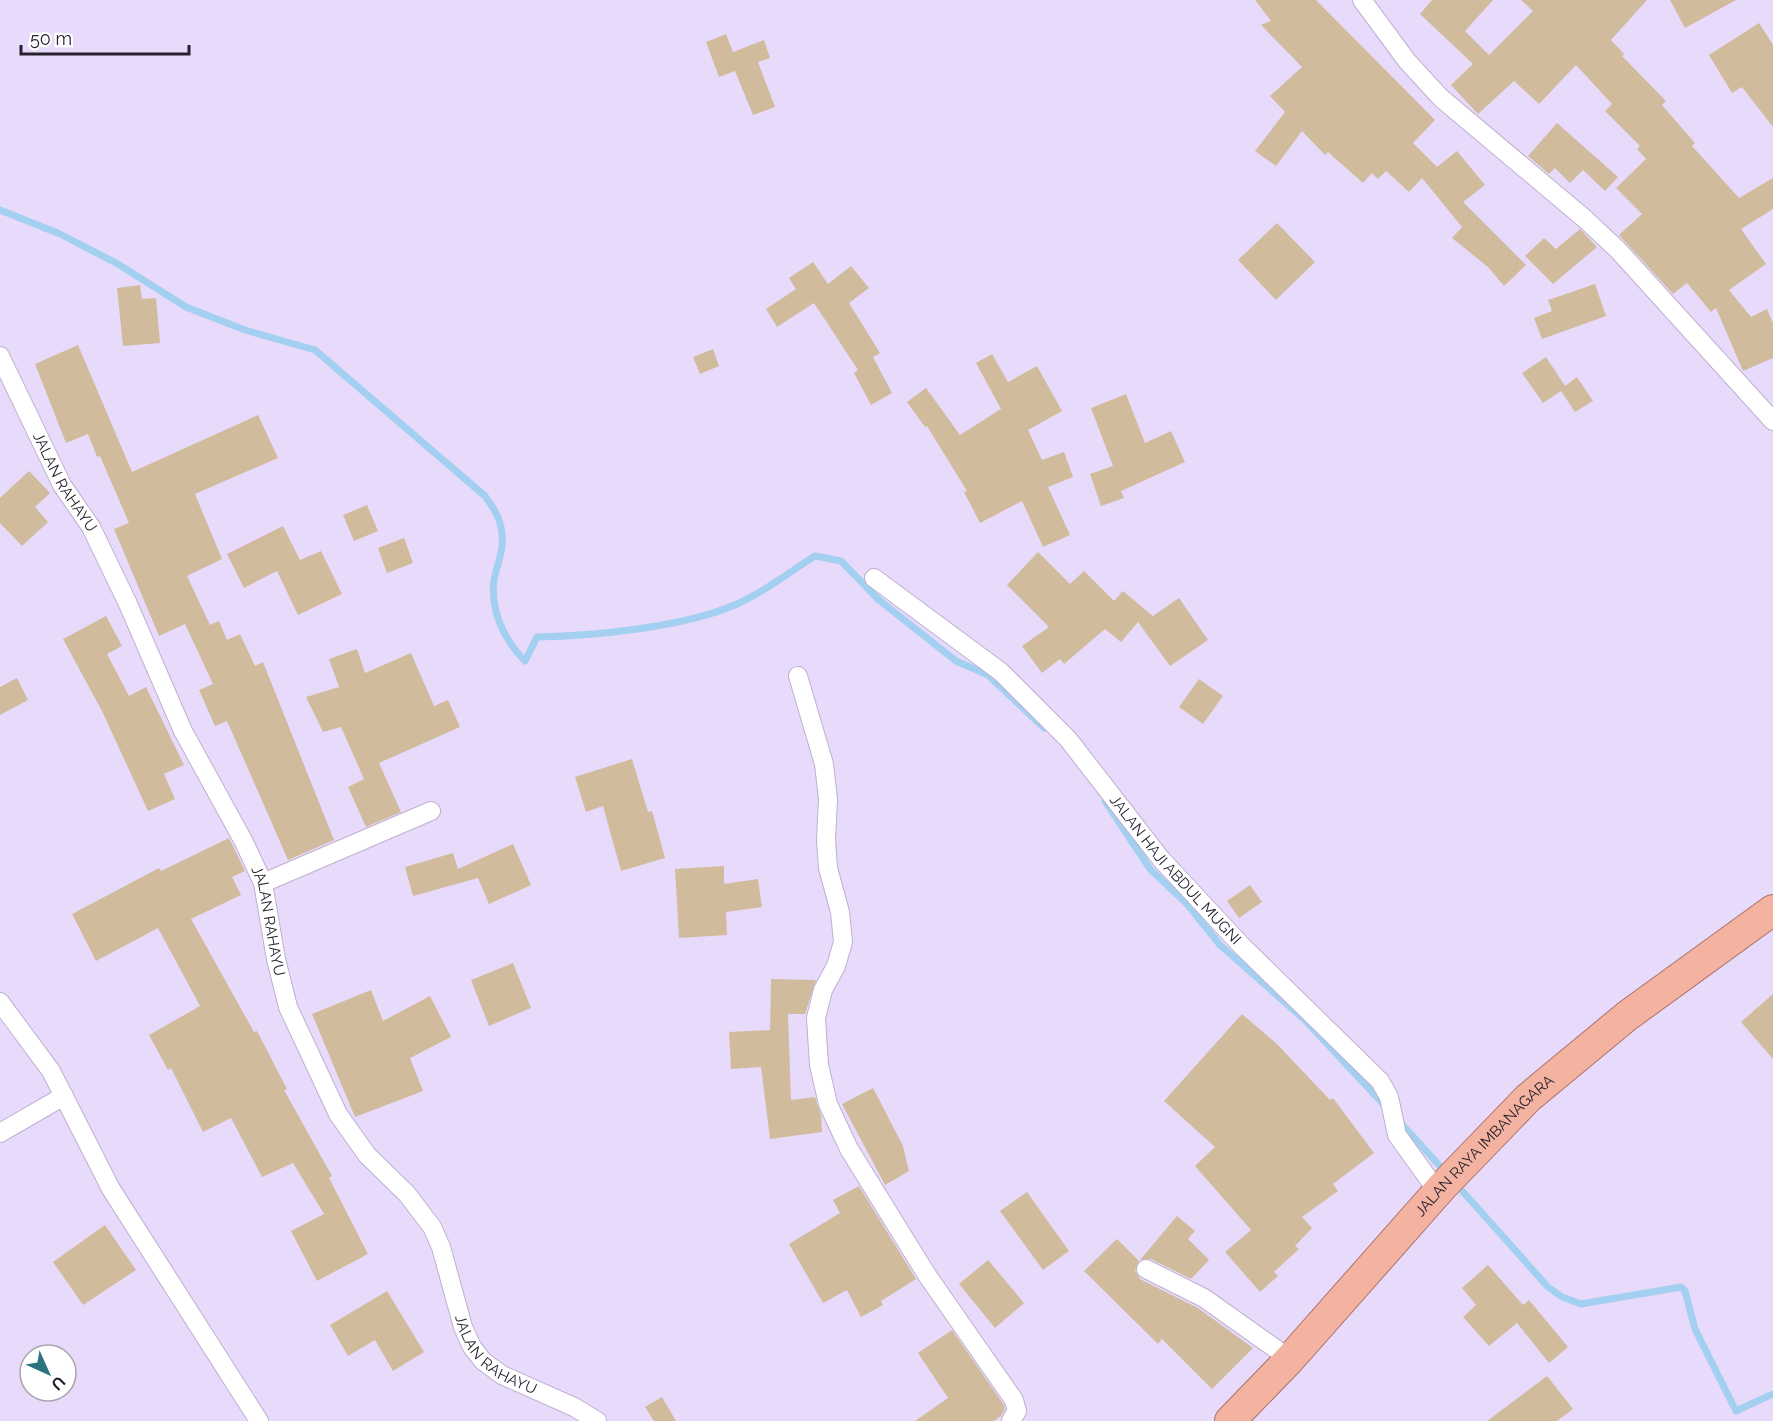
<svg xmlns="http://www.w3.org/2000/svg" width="1773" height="1421" font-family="Raleway,sans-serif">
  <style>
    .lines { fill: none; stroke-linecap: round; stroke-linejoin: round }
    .stream { stroke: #a3d0f0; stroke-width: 7 }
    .building { fill: #d0bc9d }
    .minor-casing { stroke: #bfb0d0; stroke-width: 20 }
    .trunk-casing { stroke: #aa7269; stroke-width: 32 }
    .minor { stroke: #fff; stroke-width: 18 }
    .trunk { stroke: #f4b2a0; stroke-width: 30 }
    .labels { text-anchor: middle; stroke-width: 5; stroke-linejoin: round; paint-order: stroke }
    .street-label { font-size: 15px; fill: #26212d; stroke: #fff }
  </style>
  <rect width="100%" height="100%" fill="#e8dafb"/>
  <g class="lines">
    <g class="stream">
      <path d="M0 210 60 234 118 264 186 307 245 330 315 350 485 496C493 507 501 519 502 534 504 550 497 565 494 580 490 610 504 640 525 661L537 637C593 636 686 627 737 604 765 592 789 572 815 556L841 561 879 600 956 661 988 675 1044 728"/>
      <polyline points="1105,801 1150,869 1187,904 1220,945 1306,1021 1386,1107"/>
      <polyline points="1400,1122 1447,1174"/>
      <polyline points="1456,1184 1548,1287 1562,1297 1581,1304 1681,1287 1685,1291 1695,1329 1736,1411 1773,1394"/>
    </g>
  </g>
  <g class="building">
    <polygon points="1255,0 1316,0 1435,120 1413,143 1437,167 1457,151 1485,185 1463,202 1526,265 1504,286 1488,267 1452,238 1462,227 1422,178 1409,192 1386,171 1378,179 1372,173 1363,183 1328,152 1325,155 1302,131 1276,166 1255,151 1285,112 1270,96 1302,67 1261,25 1271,21"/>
    <polygon points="1432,0 1493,0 1465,31 1489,55 1533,11 1521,0 1647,0 1611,40 1624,54 1622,56 1666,101 1662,105 1695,143 1692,146 1739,198 1773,178 1773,209 1741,229 1766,264 1729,290 1751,317 1767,309 1773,323 1773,358 1743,371 1716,308 1711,312 1687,283 1673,294 1619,235 1642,214 1616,188 1646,159 1637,149 1640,146 1605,111 1612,104 1576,65 1539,104 1514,81 1478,114 1451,85 1473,64 1420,14"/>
    <polygon points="1670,0 1736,0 1685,28"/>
    <polygon points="1759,23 1773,45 1773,127 1742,87 1732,93 1709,55"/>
    <polygon points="726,34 733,52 764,40 770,58 758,62 775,107 753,115 735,71 719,77 706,42"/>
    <polygon points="1557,123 1618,177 1605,191 1583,170 1570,183 1555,168 1549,174 1528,156"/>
    <polygon points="1277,223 1315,262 1276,300 1238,260"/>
    <polygon points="1580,229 1597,247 1553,284 1525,256 1544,238 1556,249"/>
    <polygon points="813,262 828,284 851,266 869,288 849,303 880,353 873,357 892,393 871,405 854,373 858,370 814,303 777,327 766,309 796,289 789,278"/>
    <polygon points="1595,284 1606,316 1542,339 1534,318 1552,311 1548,300"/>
    <polygon points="140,285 142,299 156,298 160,343 123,346 117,288"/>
    <polygon points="78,345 132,472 258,415 278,458 195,494 222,559 187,576 210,625 219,621 227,640 240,634 255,666 263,662 334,840 288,860 227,721 215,726 199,690 213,684 185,624 159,636 114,529 129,523 100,456 97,457 88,434 66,443 35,364"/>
    <polygon points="713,349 719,366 700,374 693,357"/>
    <polygon points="992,354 1008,382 1037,366 1062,411 1028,430 1042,460 1064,452 1073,477 1048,487 1070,535 1043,547 1022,501 980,523 964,492 967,491 927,426 925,427 907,402 926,388 960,435 1001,409 976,363"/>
    <polygon points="1546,357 1565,386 1577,377 1593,401 1575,412 1561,391 1543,403 1522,373"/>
    <polygon points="1126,394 1145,443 1171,431 1185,462 1121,491 1124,498 1101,506 1090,474 1113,466 1091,408"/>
    <polygon points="29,471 50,493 35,507 48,522 22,546 0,523 0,498"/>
    <polygon points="367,505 378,531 354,541 343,515"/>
    <polygon points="283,526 300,560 321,551 342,594 298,615 277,571 244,588 227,554"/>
    <polygon points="404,538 413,563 387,573 378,548"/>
    <polygon points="1038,552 1070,584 1084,571 1114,601 1123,591 1153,616 1179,598 1208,640 1170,666 1138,622 1121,642 1105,629 1064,664 1060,659 1042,673 1022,646 1049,627 1007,585"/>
    <polygon points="106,616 122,646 107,654 129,696 146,687 184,765 164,774 175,799 148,811 102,711 63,639"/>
    <polygon points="357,649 365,673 411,653 434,706 448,700 460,727 379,763 401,812 366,827 348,787 364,779 341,727 323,732 306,697 339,687 329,659"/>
    <polygon points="17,678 28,700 0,715 0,687"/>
    <polygon points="1199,679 1223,696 1203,724 1179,707"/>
    <polygon points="632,759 648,812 652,811 665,858 621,871 603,806 586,812 575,777"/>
    <polygon points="229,838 245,871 232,877 241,895 191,919 254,1032 257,1031 287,1089 284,1090 332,1176 329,1178 368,1254 317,1281 291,1231 324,1214 293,1163 262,1177 231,1118 203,1132 171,1068 168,1070 149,1035 200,1006 158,928 96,961 72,914 159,868 161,871"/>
    <polygon points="513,844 531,885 489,904 478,878 413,896 405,867 453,853 458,869"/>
    <polygon points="724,866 724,884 758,879 762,907 726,912 727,935 679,938 675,869"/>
    <polygon points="1250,885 1262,902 1239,918 1227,901"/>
    <polygon points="513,963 531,1008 489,1026 471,980"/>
    <polygon points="771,979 816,980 805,1014 788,1014 791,1100 815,1097 821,1115 822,1132 770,1139 761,1067 731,1069 729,1032 770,1030"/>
    <polygon points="371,990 383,1021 430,996 451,1037 410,1058 423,1091 355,1117 312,1014"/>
    <polygon points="1773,994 1773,1059 1741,1022"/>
    <polygon points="1242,1014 1277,1044 1330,1100 1333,1098 1374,1153 1333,1184 1338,1191 1302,1217 1312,1228 1295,1246 1299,1249 1274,1272 1278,1276 1260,1292 1225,1252 1251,1230 1195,1166 1215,1147 1164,1101"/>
    <polygon points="873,1088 903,1146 909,1171 885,1185 842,1104"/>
    <polygon points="859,1186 916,1279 881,1301 883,1305 861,1317 847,1290 823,1303 789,1244 840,1213 833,1200"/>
    <polygon points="1027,1192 1069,1251 1043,1270 1000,1211"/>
    <polygon points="1177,1216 1195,1231 1188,1239 1209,1260 1191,1279 1151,1259 1140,1260"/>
    <polygon points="105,1225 136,1270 83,1305 53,1262"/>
    <polygon points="1117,1239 1139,1261 1135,1270 1140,1279 1198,1308 1253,1348 1212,1389 1162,1339 1158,1344 1084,1271"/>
    <polygon points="988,1260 1024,1303 995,1328 959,1284"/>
    <polygon points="1488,1265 1523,1305 1529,1300 1568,1347 1549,1363 1517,1323 1489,1346 1463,1317 1476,1305 1462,1288"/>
    <polygon points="387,1291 424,1352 393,1371 375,1340 348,1356 330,1325"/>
    <polygon points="952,1330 1004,1405 1005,1409 1001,1416 994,1421 915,1421 948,1398 918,1353"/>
    <polygon points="1547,1376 1573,1409 1557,1421 1487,1421"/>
    <polygon points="662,1397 676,1421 654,1421 645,1407"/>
  </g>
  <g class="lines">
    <defs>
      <g id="minor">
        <polyline points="1362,0 1407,61 1441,98 1585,219 1618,250 1773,421"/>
        <path id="s1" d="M0 356 62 485 91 527 128 604 183 731 244 842 263 883 276 959 288 1007 338 1114 367 1155 407 1194 432 1227 441 1247 463 1327 472 1347 483 1361 502 1375 574 1407 597 1421"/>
        <path id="s2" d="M874 578 1001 672 1068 739 1161 859 1242 946 1380 1081 1389 1097 1397 1135 1438 1192"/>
        <polyline points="798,676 824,764 828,799 826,840 828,868 840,912 843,942 836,966 823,990 816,1018 819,1065 828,1104 849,1149 927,1275 1014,1400 1017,1411 1011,1421"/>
        <polyline points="263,883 431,811"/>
        <polyline points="0,1002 51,1071 111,1189 259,1421"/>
        <polyline points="0,1133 64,1096"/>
        <polyline points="1146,1269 1204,1298 1290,1359"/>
      </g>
      <g id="trunk">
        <path id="s3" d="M1230 1421 1290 1359 1442 1187 1528 1098 1627 1016 1773 910"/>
      </g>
    </defs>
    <use href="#minor" class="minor-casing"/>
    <use href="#trunk" class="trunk-casing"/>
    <use href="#minor" class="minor"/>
    <use href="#trunk" class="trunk"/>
  </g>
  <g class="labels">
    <g class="street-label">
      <text dy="5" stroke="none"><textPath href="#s1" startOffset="142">JALAN RAHAYU</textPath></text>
      <text dy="5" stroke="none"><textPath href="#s2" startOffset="422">JALAN HAJI ABDUL MUGNI</textPath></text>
      <text dy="5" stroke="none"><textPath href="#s1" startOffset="628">JALAN RAHAYU</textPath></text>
      <text dy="5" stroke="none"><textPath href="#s3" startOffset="375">JALAN RAYA IMBANAGARA</textPath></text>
      <text dy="5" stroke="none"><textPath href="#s1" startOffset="1131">JALAN RAHAYU</textPath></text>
    </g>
  </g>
  <g transform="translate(48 1373) rotate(135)"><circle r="28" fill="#ffffff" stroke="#a8a6ab" stroke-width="1.5"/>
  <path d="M0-4.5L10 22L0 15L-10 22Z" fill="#2c7380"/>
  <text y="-9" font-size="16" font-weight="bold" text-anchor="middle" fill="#26212d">U</text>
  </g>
  <path d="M21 45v9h168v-9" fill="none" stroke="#26212d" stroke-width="3"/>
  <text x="30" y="45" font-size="18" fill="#26212d" stroke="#ffffff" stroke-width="4.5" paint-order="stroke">50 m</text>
</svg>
